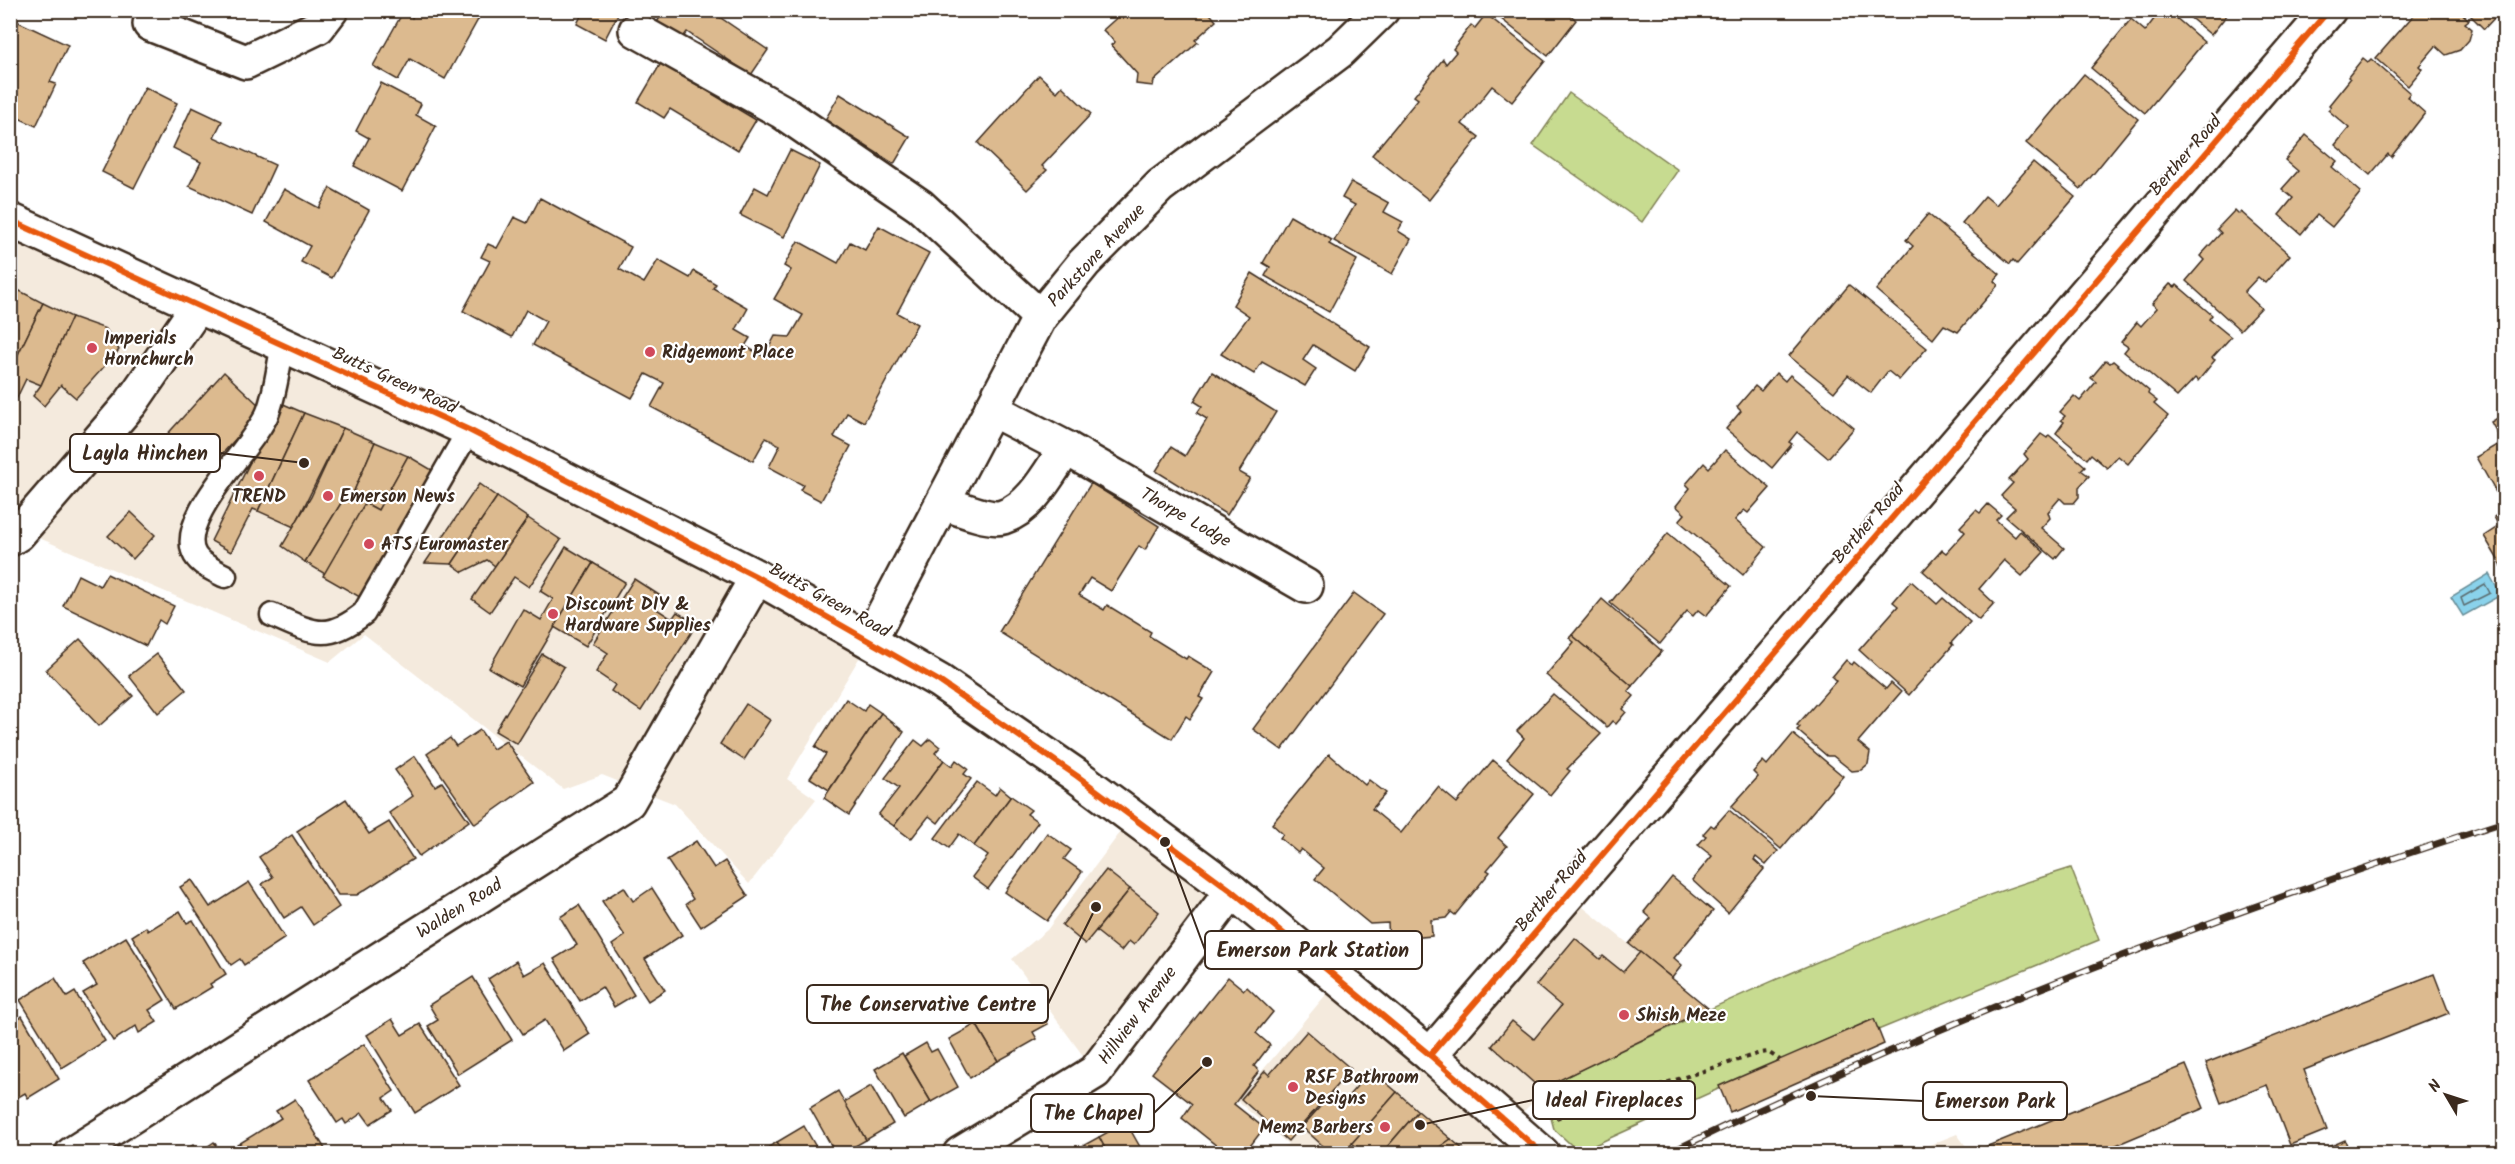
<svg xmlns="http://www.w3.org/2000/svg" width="2515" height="1164" font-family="Kalam,sans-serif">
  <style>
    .built { fill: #f4eadd }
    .green { fill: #c7db90; stroke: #818257; stroke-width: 1.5 }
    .water { fill: #8ad2eb; stroke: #6a8f99; stroke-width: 1.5 }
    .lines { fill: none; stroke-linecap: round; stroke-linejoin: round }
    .shore { stroke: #5b6d70; stroke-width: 1.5 }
    .building { fill: #dcba8f; stroke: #3b2a1e; stroke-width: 1.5 }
    .lane-casing { stroke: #3b2a1e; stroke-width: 27 }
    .street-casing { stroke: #3b2a1e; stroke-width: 38 }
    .secondary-casing { stroke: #3b2a1e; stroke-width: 38 }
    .path { stroke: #3b2a1e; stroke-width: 4; stroke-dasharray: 4.5 4.5; stroke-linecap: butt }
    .lane { stroke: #fff; stroke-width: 22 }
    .street { stroke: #fff; stroke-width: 33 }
    .secondary { stroke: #fff; stroke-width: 33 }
    .rail-casing { stroke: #3b2a1e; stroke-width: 7 }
    .rail { stroke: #fff; stroke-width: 4.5; stroke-dasharray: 14; stroke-linecap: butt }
    .cycleway-casing { stroke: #fff; stroke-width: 10 }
    .cycleway { stroke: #e8590c; stroke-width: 6 }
    .poi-dot { fill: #d1495b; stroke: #fff; stroke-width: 2 }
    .labels { text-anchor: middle; stroke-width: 4.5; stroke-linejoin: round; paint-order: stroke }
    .street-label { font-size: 18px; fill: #3b2a1e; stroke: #fff }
    .poi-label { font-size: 18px; font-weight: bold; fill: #3b2a1e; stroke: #fff; text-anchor: start }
    .leader { fill: none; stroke: #3b2a1e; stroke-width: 2 }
    .callout-dot { fill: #3b2a1e; stroke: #fff; stroke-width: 2 }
    .callout { fill: #fff; stroke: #3b2a1e; stroke-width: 2 }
    .callout-label { font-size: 20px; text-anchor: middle; font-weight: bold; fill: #3b2a1e }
  </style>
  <rect width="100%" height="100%" fill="#fff"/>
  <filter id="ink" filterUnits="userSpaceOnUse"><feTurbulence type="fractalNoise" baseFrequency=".0167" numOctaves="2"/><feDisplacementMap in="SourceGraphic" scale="12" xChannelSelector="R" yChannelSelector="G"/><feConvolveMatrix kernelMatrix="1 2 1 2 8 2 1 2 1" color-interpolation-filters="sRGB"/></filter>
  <g filter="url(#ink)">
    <g class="built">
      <polygon points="10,220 870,640 787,779 816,799 749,884 675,804 602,775 563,789 364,634 330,662 11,526"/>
      <polygon points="1132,817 1232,891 1095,1072 1012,959 1047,930"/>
      <polygon points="1568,895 1708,1008 1551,1084 1493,1142 1506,1153 1274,1153 1288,1144 1237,1101 1339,979 1430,1054"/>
      <polygon points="1957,1134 1971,1153 1909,1153"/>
    </g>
    <g class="green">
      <polygon points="1569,93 1678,170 1642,222 1533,145"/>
      <path d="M2071 868 2099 940 1878 1030 1873 1019 1579 1152 1554 1129 1544 1092 1551 1084C1720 1002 1891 924 2071 868Z"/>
    </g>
    <polygon class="water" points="2489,574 2501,595 2463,616 2451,597"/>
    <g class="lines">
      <polygon class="shore" points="2485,584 2490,593 2464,606 2461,598"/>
    </g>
    <g class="building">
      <polygon points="416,10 469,10 480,16 445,79 410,59 398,80 373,66 403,12 412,18"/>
      <polygon points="584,10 620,10 605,39 577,24"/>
      <polygon points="665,10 709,10 768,50 751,75 687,32 676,47 651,31"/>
      <polygon points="1132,10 1207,10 1216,21 1195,40 1198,42 1154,81 1153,86 1136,84 1137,74 1111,45 1115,42 1103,30 1122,13 1125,17"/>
      <polygon points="1565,10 1576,20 1548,56 1491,11"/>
      <polygon points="2161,10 2167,10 2204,42 2145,113 2091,68 2131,19 2145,31"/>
      <polygon points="2181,10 2231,10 2211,35"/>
      <polygon points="2418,10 2458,10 2469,20 2465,23 2472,29 2469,40 2460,50 2446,55 2436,46 2419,66 2422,69 2408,86 2376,58"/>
      <polygon points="2465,10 2504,10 2504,12 2500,17 2498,14 2484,29"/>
      <polygon points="1486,14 1545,61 1512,102 1492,86 1462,124 1479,137 1429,200 1372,155 1418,99 1414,96 1443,59 1446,64 1456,52 1453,49 1471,25 1475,28"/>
      <polygon points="10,18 68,45 50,82 56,84 36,126 10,114"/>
      <polygon points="2363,58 2368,62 2371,59 2410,93 2407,97 2425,113 2391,157 2388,154 2370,175 2335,145 2349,128 2328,110 2331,107 2329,105 2350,79 2348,77"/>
      <polygon points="661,63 756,120 738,150 670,109 664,118 638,102"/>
      <polygon points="2084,74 2138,119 2081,189 2026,143"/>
      <polygon points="1039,75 1057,92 1062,86 1091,114 1042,166 1047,170 1027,190 978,143"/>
      <polygon points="381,83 421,104 416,115 436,126 402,191 354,166 369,138 356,131"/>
      <polygon points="145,87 177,103 134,188 102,172"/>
      <polygon points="840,94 910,137 894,164 825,120"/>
      <polygon points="192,107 222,121 214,137 275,165 252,215 189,186 201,162 173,148"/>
      <polygon points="2306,135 2337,161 2332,167 2361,192 2332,227 2317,215 2301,234 2279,215 2293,198 2282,189 2298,171 2285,160"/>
      <polygon points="790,150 820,165 784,237 740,215 755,187 768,194"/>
      <polygon points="2033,162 2075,197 2017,264 2013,260 2010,264 1962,223 1985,196 1996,205"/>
      <polygon points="1351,182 1389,203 1384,212 1403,222 1398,231 1411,239 1392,274 1334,241 1355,205 1342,198"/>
      <polygon points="330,188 369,210 332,278 301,262 310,246 266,222 284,189 319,208"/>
      <polygon points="540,198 631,247 619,269 644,283 658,260 690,278 694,271 716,284 713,288 748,308 736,330 750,338 745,346 764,357 775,336 790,337 803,315 774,299 791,270 784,266 798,241 838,263 850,242 865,250 879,226 929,253 897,313 917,324 864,422 847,413 834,437 851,446 821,501 800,490 803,485 769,467 780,445 766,438 753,461 651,407 664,383 646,374 632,398 533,345 546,321 526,310 512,337 463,311 490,261 481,257 488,244 497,248 514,217 527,223"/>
      <polygon points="2235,210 2239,214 2241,212 2290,255 2265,283 2258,277 2244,292 2261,308 2240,330 2186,281 2204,260 2200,256 2221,233 2217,229"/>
      <polygon points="1928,214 2000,274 1994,281 1998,285 1958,332 1944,325 1933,339 1876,290 1913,246 1906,240"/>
      <polygon points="1290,216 1332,240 1329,244 1357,260 1329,312 1265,276 1270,267 1263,263"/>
      <polygon points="1252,273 1370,347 1355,371 1313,345 1303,360 1316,369 1305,386 1262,362 1254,374 1221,354 1249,316 1233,305"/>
      <polygon points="2170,284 2175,287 2177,285 2212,315 2209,319 2231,337 2212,358 2215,360 2198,381 2195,378 2177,397 2124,352 2128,347 2121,342 2137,322 2141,326 2157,308 2152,304"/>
      <polygon points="1849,285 1927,348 1899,380 1888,371 1871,393 1848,375 1834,392 1789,356"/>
      <polygon points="14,288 43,303 10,371 10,294"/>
      <polygon points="43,303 72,317 41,385 26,379 10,412 10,371"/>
      <polygon points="72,317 106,329 119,350 76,398 61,385 44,406 33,396 41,385"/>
      <polygon points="2106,360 2110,363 2113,361 2149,391 2148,394 2157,401 2154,404 2168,416 2128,464 2118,456 2107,468 2091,454 2087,459 2056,433 2064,422 2061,420 2065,416 2060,412 2074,396 2080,401 2096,382 2091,378"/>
      <polygon points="224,372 263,409 210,467 189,447 181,455 163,439"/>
      <polygon points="1212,372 1276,412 1239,472 1250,478 1227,515 1156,471 1171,447 1185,456 1207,419 1197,413 1202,406 1194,401"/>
      <polygon points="1776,373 1785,381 1790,375 1854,428 1828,458 1797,432 1789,442 1792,444 1772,468 1726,429 1741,411 1737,407 1755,386 1761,391"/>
      <polygon points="281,403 304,413 258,511 253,509 231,552 211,541 261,440 266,442"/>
      <polygon points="304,413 343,428 294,527 258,511"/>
      <polygon points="2504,414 2504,493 2498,496 2476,457 2502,442 2491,422"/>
      <polygon points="343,428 375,442 351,498 346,495 305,562 282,546 311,497"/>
      <polygon points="2041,434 2047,438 2049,435 2085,466 2081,470 2089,476 2079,487 2079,497 2074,503 2065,503 2060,498 2048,512 2050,518 2041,528 2064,548 2055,559 2006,517 2015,508 2001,496 2013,483 2009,480 2028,459 2024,454"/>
      <polygon points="375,442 408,456 378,510 365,503 325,574 305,562 346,495 351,498"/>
      <polygon points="1725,450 1770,488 1748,513 1744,510 1735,520 1766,547 1743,575 1679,521 1685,514 1676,506 1690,488 1686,484 1704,463 1709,468"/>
      <polygon points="408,456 432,470 408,513 413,515 365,600 323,576 365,503 378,510"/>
      <polygon points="1091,483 1159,526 1145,550 1139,546 1111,591 1090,578 1079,595 1104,610 1107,605 1151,632 1149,636 1186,659 1188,656 1214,672 1199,697 1203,699 1190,719 1186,716 1172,739 999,632"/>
      <polygon points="479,484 497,497 452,564 425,563"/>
      <polygon points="497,497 528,518 495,566 487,560 463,572 452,564"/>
      <polygon points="1988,504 2001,515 1996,520 2015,537 2020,531 2044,552 2022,576 2004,560 1979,589 1994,603 1979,620 1923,571 1942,550 1946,553 1965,532 1960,527 1976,510 1980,513"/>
      <polygon points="2504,510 2504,570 2484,536 2499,526 2494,517"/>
      <polygon points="131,512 155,535 133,559 108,536"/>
      <polygon points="528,518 561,540 529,587 514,577 490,612 472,599"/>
      <polygon points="1668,533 1731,586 1706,616 1698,610 1693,616 1687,611 1660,644 1610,603"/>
      <polygon points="566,547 593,563 520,686 489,668 523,609 541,620 553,599 540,591"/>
      <polygon points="593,563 625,582 586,646 554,627"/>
      <polygon points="107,574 174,606 165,624 159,620 146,646 63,606 78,575 100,586"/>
      <polygon points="634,579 659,595 652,606 672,619 677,612 697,624 641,711 611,691 615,685 596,672 608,653 593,643"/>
      <polygon points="1911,581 1937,604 1943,598 1970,622 1951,643 1953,645 1909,695 1859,650 1898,606 1893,602"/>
      <polygon points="1354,593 1383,614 1282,750 1253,729"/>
      <polygon points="1602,599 1662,651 1632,686 1572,635"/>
      <polygon points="1572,635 1632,686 1628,691 1634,696 1623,709 1626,712 1616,724 1612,721 1607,727 1546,675 1574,642 1569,638"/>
      <polygon points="80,639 133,696 99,726 46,670"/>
      <polygon points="157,654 186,690 158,713 129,676"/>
      <polygon points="542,654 564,667 517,744 495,731"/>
      <polygon points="1846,660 1852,665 1854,662 1886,689 1891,683 1901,692 1858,742 1870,752 1868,764 1861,770 1852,771 1833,756 1827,756 1797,730 1800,727 1797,725 1836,681 1832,677"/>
      <polygon points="1553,694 1601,734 1567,769 1570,771 1550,795 1507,759 1524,738 1517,731"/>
      <polygon points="846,699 864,711 868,704 881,713 829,790 810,778 826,754 815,747"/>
      <polygon points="746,704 770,720 744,760 720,744"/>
      <polygon points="881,713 904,732 849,815 824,798"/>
      <polygon points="480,730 493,749 506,741 534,782 475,824 427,754 450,738 456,746"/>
      <polygon points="1793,734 1843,776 1781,849 1731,807 1758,777 1753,772 1763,761 1767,765"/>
      <polygon points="930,739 940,747 935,753 944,760 894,826 878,815 899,788 885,778 915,740 923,746"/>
      <polygon points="1329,754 1365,785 1369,780 1386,793 1372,809 1401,833 1438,787 1457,803 1493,760 1534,794 1498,838 1507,846 1487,870 1490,872 1455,915 1451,912 1446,918 1431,920 1432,936 1389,940 1388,923 1370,924 1315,879 1324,868 1301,849 1298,853 1280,838 1283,834 1272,824"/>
      <polygon points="415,756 435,786 442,782 469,821 419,856 389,813 413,796 395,770"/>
      <polygon points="944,760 952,766 956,760 968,769 964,774 971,779 938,823 929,816 911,839 894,826"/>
      <polygon points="977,782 995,795 1000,787 1011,796 974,846 959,834 949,848 935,838"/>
      <polygon points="1011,796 1031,810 1027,814 1038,822 988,889 972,877 988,856 974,846"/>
      <polygon points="346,799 369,834 389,822 413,859 357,895 338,895 297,831"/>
      <polygon points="1729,810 1778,851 1766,865 1756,857 1754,860 1764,869 1728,913 1692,880 1712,856 1698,845 1706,836 1703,834 1711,825 1714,827"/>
      <polygon points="1047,833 1071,850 1064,859 1082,872 1047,921 1005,892"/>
      <polygon points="292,835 339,907 313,925 301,907 284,918 262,884 273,877 259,857"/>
      <polygon points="696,841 714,868 725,861 748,896 701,927 686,904 693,899 667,860"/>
      <polygon points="1106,870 1130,889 1085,944 1062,925"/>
      <polygon points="1672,877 1713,911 1674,958 1682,965 1672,978 1629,944 1651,918 1644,912"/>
      <polygon points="192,880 210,907 249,882 285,938 244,965 240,959 231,965 180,887"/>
      <polygon points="624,887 633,901 652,888 682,935 645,959 665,990 648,1001 612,945 625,936 602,901"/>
      <polygon points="1130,889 1159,912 1134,945 1129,941 1121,951 1096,931"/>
      <polygon points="579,905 634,995 614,1007 602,987 580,1001 554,959 577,945 560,917"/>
      <polygon points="180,911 187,923 193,920 226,974 210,984 212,987 176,1009 132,936 146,927 148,931"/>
      <polygon points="126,937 165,1000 149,1010 157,1022 139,1033 136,1026 113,1041 83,993 97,985 83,963"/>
      <polygon points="1575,938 1600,959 1603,956 1623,972 1640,952 1708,1008 1551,1084 1544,1092 1492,1046 1512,1021 1534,1039 1561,1006 1536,985"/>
      <polygon points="516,961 524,975 545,963 590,1034 564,1051 545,1020 523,1034 488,979"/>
      <polygon points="2434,974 2449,1013 2304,1070 2327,1130 2290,1145 2267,1085 2221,1103 2206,1063"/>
      <polygon points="473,977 512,1040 458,1074 428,1026 438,1020 429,1005"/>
      <polygon points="1228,977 1244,990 1247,987 1273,1012 1256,1033 1270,1045 1254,1066 1259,1071 1234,1104 1264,1128 1244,1154 1227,1154 1182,1118 1192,1104 1152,1073"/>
      <polygon points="55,978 67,997 75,992 105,1041 62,1068 20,1000"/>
      <polygon points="1030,992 1048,1024 1033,1032 1037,1039 998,1061 976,1024"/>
      <polygon points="22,1016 59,1079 28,1098 25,1093 10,1102 10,1023"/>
      <polygon points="392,1019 402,1035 420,1024 459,1085 415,1113 367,1035"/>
      <polygon points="1874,1019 1884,1044 1730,1112 1719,1086"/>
      <polygon points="976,1024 998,1061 970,1078 949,1039"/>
      <polygon points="1307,1031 1351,1069 1288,1141 1241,1099 1265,1071 1269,1075"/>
      <polygon points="926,1043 931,1052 937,1049 958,1087 931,1102 904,1056"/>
      <polygon points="364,1044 394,1091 384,1098 392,1110 370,1124 362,1113 346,1124 343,1119 337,1123 309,1080"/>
      <polygon points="902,1053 931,1102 904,1118 875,1069"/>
      <polygon points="2186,1065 2204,1108 2095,1154 1985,1154 1983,1148"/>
      <polygon points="1371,1070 1397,1092 1343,1154 1332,1154 1302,1127 1334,1091 1344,1101"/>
      <polygon points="871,1086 893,1124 866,1140 844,1102"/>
      <polygon points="838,1091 866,1140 841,1154 836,1154 810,1108"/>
      <polygon points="1397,1092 1418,1111 1381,1154 1365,1154 1352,1143"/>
      <polygon points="295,1099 328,1154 242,1154 237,1145 281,1118 276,1111"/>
      <polygon points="1418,1111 1451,1139 1431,1154 1381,1154"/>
      <polygon points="1126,1122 1144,1154 1108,1154 1099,1137"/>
      <polygon points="804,1126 820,1154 784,1154 777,1142"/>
      <polygon points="1099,1137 1108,1154 1071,1154 1070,1153"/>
      <polygon points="1451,1139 1466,1152 1431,1153"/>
      <polygon points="2345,1140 2350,1154 2313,1154"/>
      <polygon points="214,1142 222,1154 180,1154 193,1145 198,1153"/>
      <polygon points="777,1142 784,1154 757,1154"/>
    </g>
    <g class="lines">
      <defs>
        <g id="lane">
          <path d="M225 576C215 571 201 565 195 555 174 519 255 446 268 412 276 391 278 367 283 345"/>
          <path d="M272 615C313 633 327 643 364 613L469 430"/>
        </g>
        <g id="street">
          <polyline points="150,24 246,62 318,27 331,10"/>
          <polyline points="636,30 781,111 920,206 1040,317"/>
          <polyline points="991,409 1066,448 1306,586"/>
          <path d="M944 503C958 508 990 521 1003 517 1032 508 1050 471 1066 448"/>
          <polyline points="10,539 18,534 131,403 198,306"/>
          <polyline points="1430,1055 2329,10"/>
          <polyline points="72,1154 628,802 757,577"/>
          <polyline points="960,1154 1095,1072 1232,891"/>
        </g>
        <g id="secondary">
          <polyline points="10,220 469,430 757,577 939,681 1077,776 1232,891 1430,1055 1543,1154"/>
          <polyline points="870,640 1040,317 1084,263 1160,186 1340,51 1382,10"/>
        </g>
      </defs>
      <use href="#lane" class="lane-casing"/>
      <use href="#street" class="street-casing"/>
      <use href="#secondary" class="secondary-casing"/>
      <polyline class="path" points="1556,1118 1760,1053 1768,1052 1780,1060"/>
      <use href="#lane" class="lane"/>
      <use href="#street" class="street"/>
      <use href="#secondary" class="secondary"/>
      <defs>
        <path id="rail" d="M1667 1154C1937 1022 2219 913 2504 822"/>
      </defs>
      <use href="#rail" class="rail-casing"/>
      <use href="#rail" class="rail"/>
      <defs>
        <g id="cycleway">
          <polyline points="10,220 469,430 757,577 939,681 1077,776 1232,891 1430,1055 1543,1154"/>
          <polyline points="1430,1055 2329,10"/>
        </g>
      </defs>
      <use href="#cycleway" class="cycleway-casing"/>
      <use href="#cycleway" class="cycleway"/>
    </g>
  </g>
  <g class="poi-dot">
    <circle cx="92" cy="348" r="6"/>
    <circle cx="650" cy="352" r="6"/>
    <circle cx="259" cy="476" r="6"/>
    <circle cx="328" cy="496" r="6"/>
    <circle cx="369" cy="544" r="6"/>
    <circle cx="553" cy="614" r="6"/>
    <circle cx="1624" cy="1015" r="6"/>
    <circle cx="1293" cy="1087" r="6"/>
    <circle cx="1385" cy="1127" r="6"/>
  </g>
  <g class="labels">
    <g class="street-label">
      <text transform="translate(2185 155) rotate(-49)" y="6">Berther Road</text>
      <text transform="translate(1096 255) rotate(-47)" y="6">Parkstone Avenue</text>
      <text transform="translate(395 380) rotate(25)" y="6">Butts Green Road</text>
      <text transform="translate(1186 517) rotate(30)" y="6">Thorpe Lodge</text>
      <text transform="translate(1868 523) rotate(-49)" y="6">Berther Road</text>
      <text transform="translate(830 600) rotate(29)" y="6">Butts Green Road</text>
      <text transform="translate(1551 891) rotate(-49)" y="6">Berther Road</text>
      <text transform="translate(459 908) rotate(-32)" y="6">Walden Road</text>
      <text transform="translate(1137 1015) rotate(-53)" y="6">Hillview Avenue</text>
    </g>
    <g class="poi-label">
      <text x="104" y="344">Imperials<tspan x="104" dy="21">Hornchurch</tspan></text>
      <text x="662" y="358">Ridgemont Place</text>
      <text x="259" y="502" text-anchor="middle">TREND</text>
      <text x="340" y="502">Emerson News</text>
      <text x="381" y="550">ATS Euromaster</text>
      <text x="565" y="610">Discount DIY &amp;<tspan x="565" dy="21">Hardware Supplies</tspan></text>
      <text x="1636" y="1021">Shish Meze</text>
      <text x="1305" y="1083">RSF Bathroom<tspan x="1305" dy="21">Designs</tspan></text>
      <text x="1373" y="1133" text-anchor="end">Memz Barbers</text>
    </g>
  </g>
  <path class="leader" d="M304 463L220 453M1165 842L1205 950M1096 907L1048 1004M1420 1125L1533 1100M1811 1096L1923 1101M1207 1062L1154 1113"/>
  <g class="callout-dot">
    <circle cx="304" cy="463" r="6"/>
    <circle cx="1165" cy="842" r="6"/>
    <circle cx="1096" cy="907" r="6"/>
    <circle cx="1420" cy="1125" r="6"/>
    <circle cx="1811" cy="1096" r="6"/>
    <circle cx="1207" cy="1062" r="6"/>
  </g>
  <g class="callout">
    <rect x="70" y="434" width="150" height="38" rx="6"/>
    <rect x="1205" y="931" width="217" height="38" rx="6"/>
    <rect x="807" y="985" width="241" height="38" rx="6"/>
    <rect x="1533" y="1081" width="162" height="38" rx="6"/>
    <rect x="1923" y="1082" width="144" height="38" rx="6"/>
    <rect x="1031" y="1094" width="123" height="38" rx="6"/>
  </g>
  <g class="callout-label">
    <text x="145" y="460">Layla Hinchen</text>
    <text x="1313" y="957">Emerson Park Station</text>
    <text x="928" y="1011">The Conservative Centre</text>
    <text x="1614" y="1107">Ideal Fireplaces</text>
    <text x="1995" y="1108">Emerson Park</text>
    <text x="1093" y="1120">The Chapel</text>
  </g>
  <rect width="2515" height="1164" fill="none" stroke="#fff" stroke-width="36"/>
  <rect x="18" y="18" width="2479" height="1128" fill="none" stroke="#3b2a1e" stroke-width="2" filter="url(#ink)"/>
  <g transform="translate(2446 1095) rotate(309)" stroke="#ffffff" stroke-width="4.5" paint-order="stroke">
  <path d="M0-4.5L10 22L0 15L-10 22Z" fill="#3b2a1e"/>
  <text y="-9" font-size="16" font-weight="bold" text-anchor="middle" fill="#3b2a1e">N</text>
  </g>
</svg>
